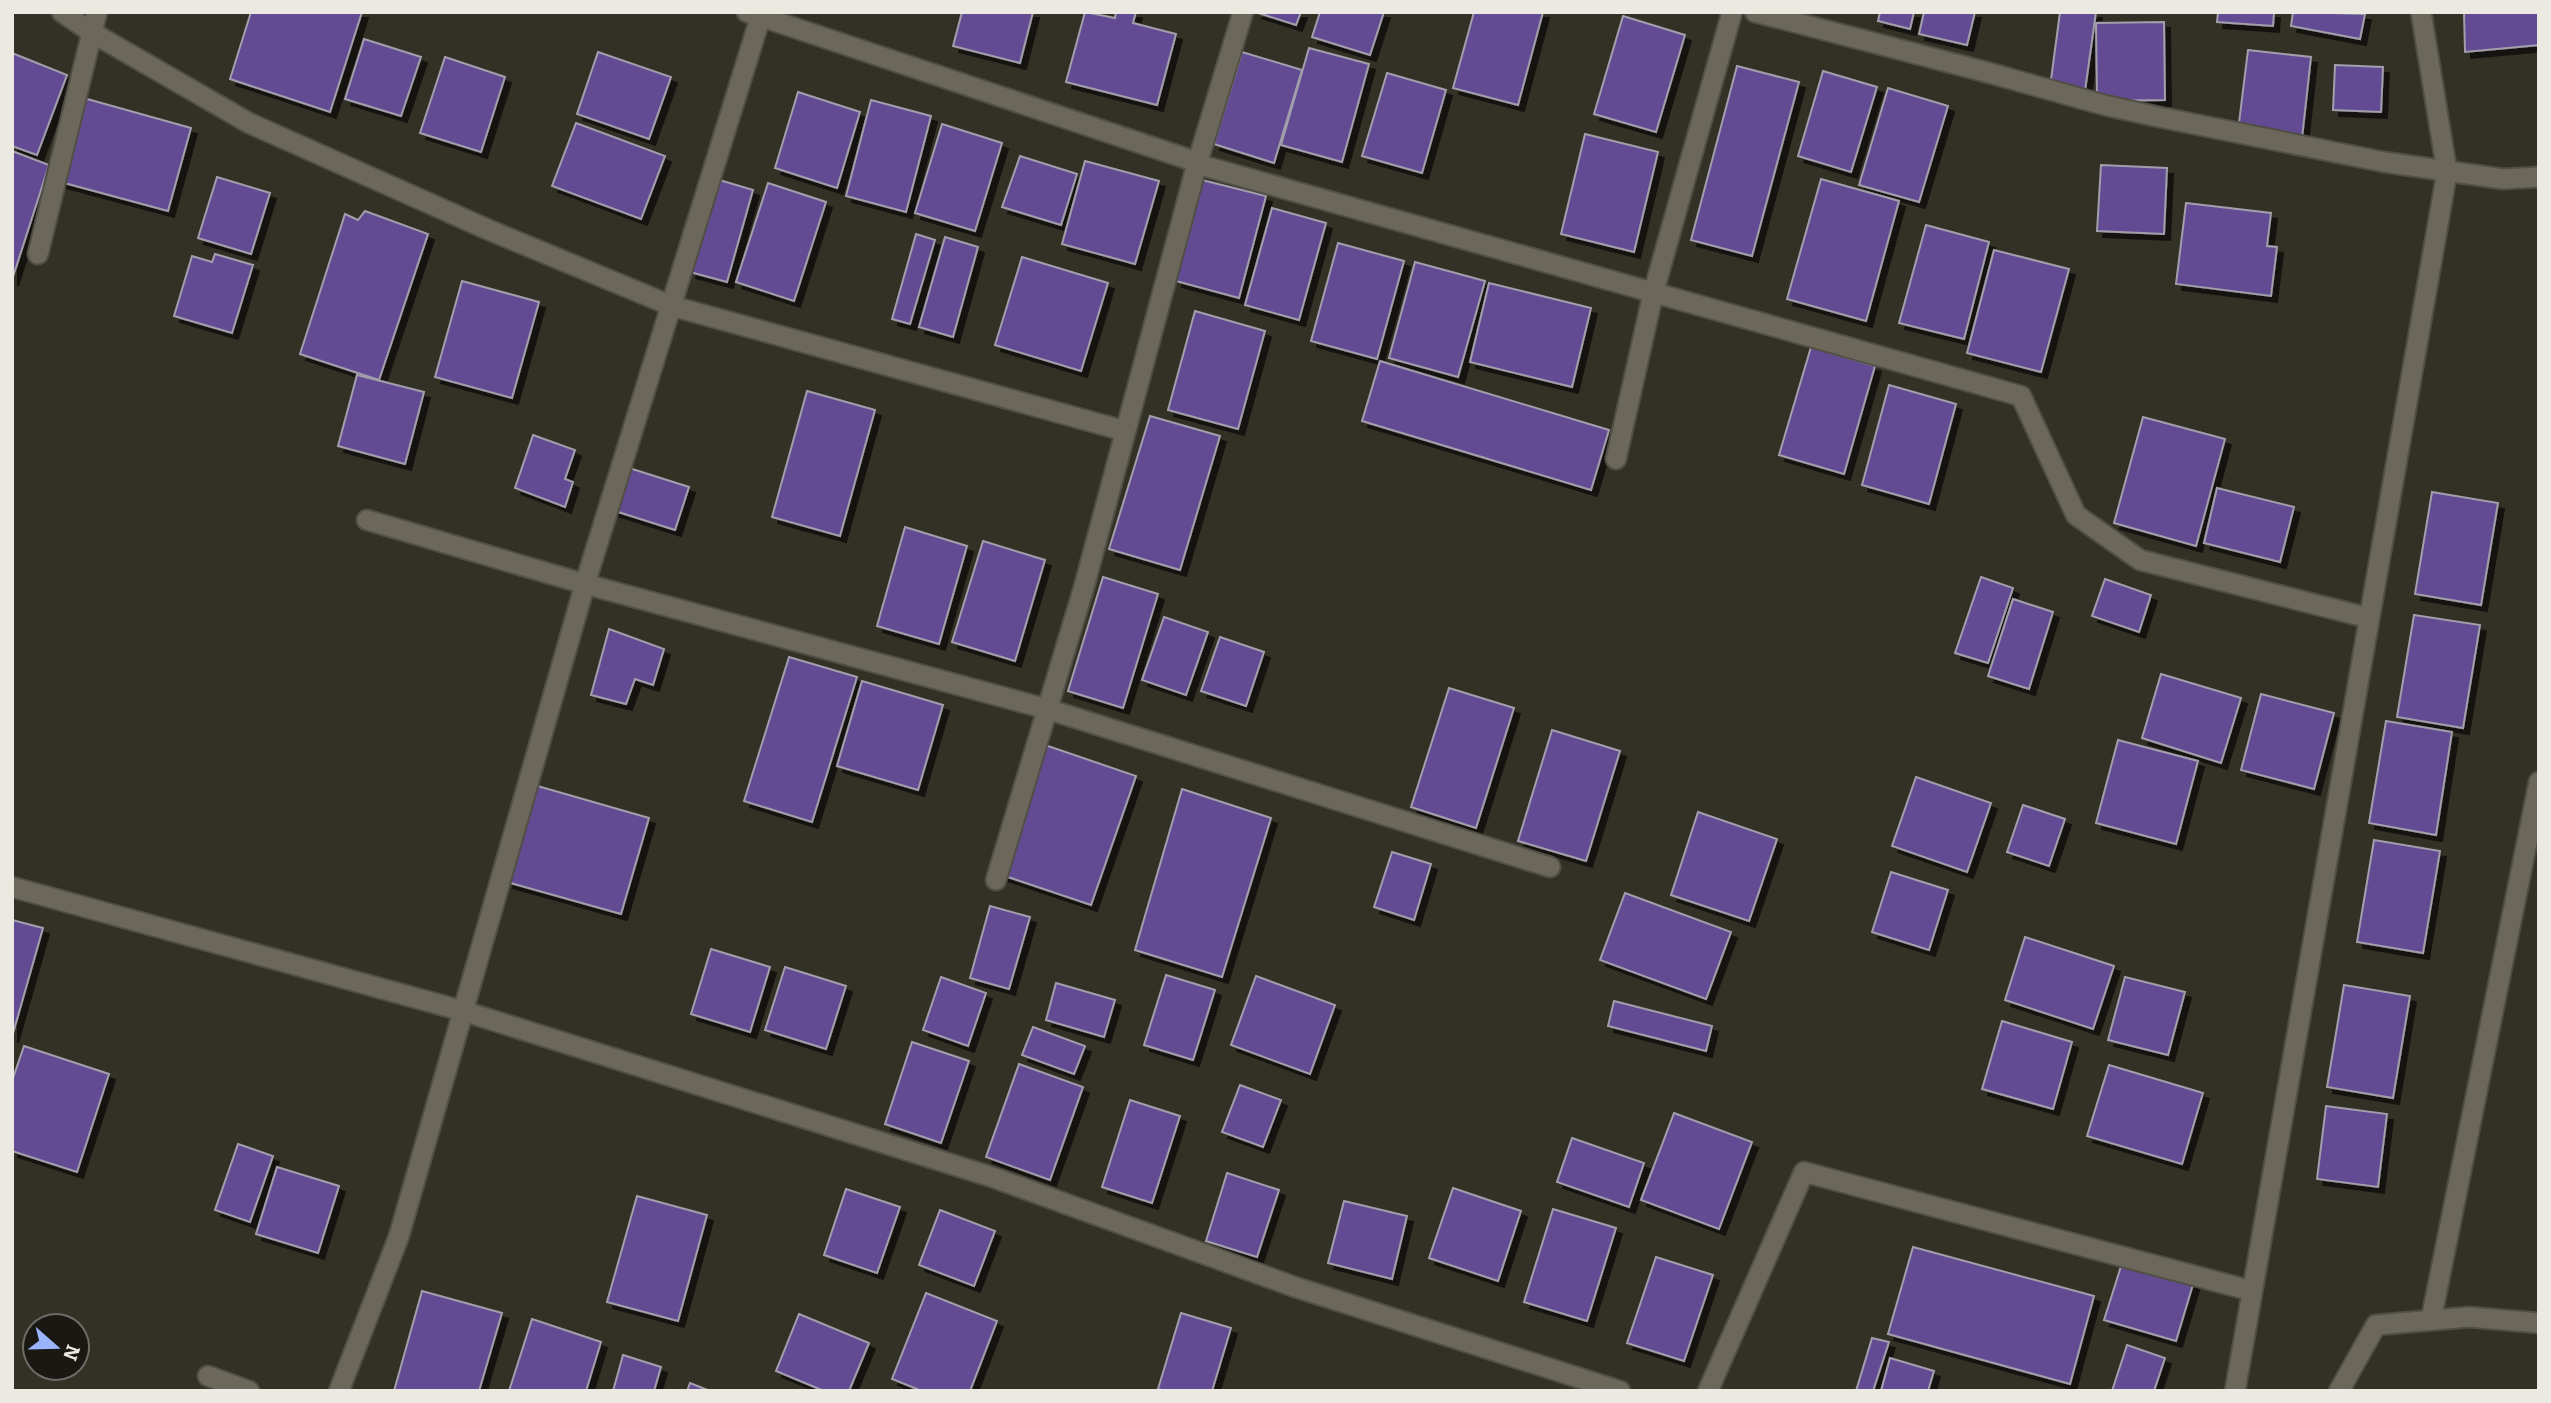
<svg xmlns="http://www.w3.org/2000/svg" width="2551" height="1403" font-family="Bitter,serif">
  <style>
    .building { fill: #634b93; stroke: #a29eac; stroke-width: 2; filter: url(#shadow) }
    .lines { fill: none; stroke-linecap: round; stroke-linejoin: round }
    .minor-casing { stroke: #514e45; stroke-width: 23 }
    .minor { stroke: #6b685b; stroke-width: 19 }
  </style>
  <defs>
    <filter id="shadow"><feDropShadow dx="6" dy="6" stdDeviation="0" flood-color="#0009"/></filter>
  </defs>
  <rect width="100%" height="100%" fill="#333025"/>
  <g class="building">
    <polygon points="251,12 362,12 330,112 230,79"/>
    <polygon points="962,12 1033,12 1020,63 953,46"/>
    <polygon points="1085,12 1115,18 1116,12 1136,12 1133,23 1176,34 1157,105 1066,82"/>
    <polygon points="1255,12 1301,12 1296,25"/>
    <polygon points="1320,12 1384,12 1370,55 1312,37"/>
    <polygon points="1474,12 1543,12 1518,105 1453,88"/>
    <polygon points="1880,12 1914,12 1910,29 1878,21"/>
    <polygon points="1924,12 1975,12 1967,45 1919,34"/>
    <polygon points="2060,12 2096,12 2085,91 2050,87"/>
    <polygon points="2218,12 2274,12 2273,26 2217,22"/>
    <polygon points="2293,12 2365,14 2360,39 2291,26"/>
    <polygon points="2464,12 2539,12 2539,45 2465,52"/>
    <polygon points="1623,16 1685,35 1656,132 1594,114"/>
    <polygon points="2164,22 2165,100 2097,101 2096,23"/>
    <polygon points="364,39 421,57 401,116 345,99"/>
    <polygon points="1309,48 1369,64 1342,162 1281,145"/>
    <polygon points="2248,50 2311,57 2302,138 2238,131"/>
    <polygon points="598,52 671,77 649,139 577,114"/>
    <polygon points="1242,52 1302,70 1274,163 1214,144"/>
    <polygon points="12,53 67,75 37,155 12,146"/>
    <polygon points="445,57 505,77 481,152 420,133"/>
    <polygon points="2335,65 2383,67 2381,112 2333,110"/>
    <polygon points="1737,66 1799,82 1752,256 1691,240"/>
    <polygon points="1823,71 1877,87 1851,172 1798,156"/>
    <polygon points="1387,73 1446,90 1422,173 1362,156"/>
    <polygon points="1888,88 1948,106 1919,202 1859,185"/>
    <polygon points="798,92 860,112 837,188 775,168"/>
    <polygon points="80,97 191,128 168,211 57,181"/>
    <polygon points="871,100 931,116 906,212 846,196"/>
    <polygon points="576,123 665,156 641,219 552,186"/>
    <polygon points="942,124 1002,143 975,231 915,213"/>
    <polygon points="1585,134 1658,152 1634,252 1561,234"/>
    <polygon points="12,151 49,165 12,280"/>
    <polygon points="1020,156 1077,174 1061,225 1002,207"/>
    <polygon points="1085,161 1159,181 1135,264 1062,244"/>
    <polygon points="2101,165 2167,168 2164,234 2097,231"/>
    <polygon points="217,177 270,193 251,254 198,238"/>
    <polygon points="716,179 753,190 727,282 690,272"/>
    <polygon points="1821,179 1899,201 1866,321 1787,299"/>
    <polygon points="1202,180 1266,196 1239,298 1176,281"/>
    <polygon points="768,183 826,202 794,301 736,282"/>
    <polygon points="2186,203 2271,213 2267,246 2277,247 2271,296 2176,284"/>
    <polygon points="1272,208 1326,223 1299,320 1245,305"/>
    <polygon points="365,211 428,234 379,380 300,354 345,214 358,220"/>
    <polygon points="1926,225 1989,242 1964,339 1899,323"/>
    <polygon points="916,234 935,240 910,324 892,319"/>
    <polygon points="945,237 978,247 953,337 919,327"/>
    <polygon points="1338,243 1404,261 1377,359 1311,341"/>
    <polygon points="1994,250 2069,269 2041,372 1967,353"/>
    <polygon points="215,254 253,265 232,333 174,316 192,256 212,262"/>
    <polygon points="1022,257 1108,283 1081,371 995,345"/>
    <polygon points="1415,262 1485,281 1458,377 1389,358"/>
    <polygon points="462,281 539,302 512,398 435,377"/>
    <polygon points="1489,283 1591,308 1572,387 1470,362"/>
    <polygon points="1195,311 1265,331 1238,429 1168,410"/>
    <polygon points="1811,347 1875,366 1844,474 1779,455"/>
    <polygon points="1380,361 1609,430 1591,490 1362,421"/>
    <polygon points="357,375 424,392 405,464 338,446"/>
    <polygon points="1889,385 1956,404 1929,504 1862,485"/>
    <polygon points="807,391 875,410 840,536 772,517"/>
    <polygon points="1150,416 1220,436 1180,570 1109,549"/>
    <polygon points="2143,417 2225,439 2196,546 2114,523"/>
    <polygon points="533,435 575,450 565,479 573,482 565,507 515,488"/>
    <polygon points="626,467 689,487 675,530 612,510"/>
    <polygon points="2217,488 2294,507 2280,562 2204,543"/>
    <polygon points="2432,492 2498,503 2481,605 2415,594"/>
    <polygon points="905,527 967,546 939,644 877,626"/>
    <polygon points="983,541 1045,560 1015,661 952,642"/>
    <polygon points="1103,577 1158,594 1123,708 1068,691"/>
    <polygon points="1981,577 2013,588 1988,663 1955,653"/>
    <polygon points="2105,579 2151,595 2139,632 2092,616"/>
    <polygon points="2013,599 2053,612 2029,689 1988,676"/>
    <polygon points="2414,615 2480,625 2463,728 2397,717"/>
    <polygon points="1164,617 1208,632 1186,695 1142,680"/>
    <polygon points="609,629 664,649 653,685 635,679 626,704 591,695"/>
    <polygon points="1220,637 1264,652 1246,706 1201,691"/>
    <polygon points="789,657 857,677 812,822 744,801"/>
    <polygon points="2161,674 2241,698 2221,763 2142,738"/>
    <polygon points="862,681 943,705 918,790 837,766"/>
    <polygon points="1449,688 1514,708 1476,828 1411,807"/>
    <polygon points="2261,694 2334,713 2314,789 2241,770"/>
    <polygon points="2386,721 2452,732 2436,835 2369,823"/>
    <polygon points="1552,730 1620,751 1586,861 1518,841"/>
    <polygon points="2118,740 2198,761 2176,844 2096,823"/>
    <polygon points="1045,745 1136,776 1091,905 1002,875"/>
    <polygon points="1916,777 1991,803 1967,872 1892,846"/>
    <polygon points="534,785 649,818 621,914 507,882"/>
    <polygon points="1182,789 1271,818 1222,977 1135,950"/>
    <polygon points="2023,805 2065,819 2049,866 2007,852"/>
    <polygon points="1698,812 1777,839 1749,921 1671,895"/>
    <polygon points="2374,840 2440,851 2423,953 2357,942"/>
    <polygon points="1392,852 1431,864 1414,920 1374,907"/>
    <polygon points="1891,872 1948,890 1929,950 1872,932"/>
    <polygon points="1625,893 1731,932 1706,999 1600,960"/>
    <polygon points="990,906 1030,917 1009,989 970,978"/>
    <polygon points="12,920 43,928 12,1037"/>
    <polygon points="2025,937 2114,966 2093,1029 2005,1000"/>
    <polygon points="711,949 770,967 750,1032 691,1014"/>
    <polygon points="785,967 846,986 826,1049 765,1030"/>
    <polygon points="1166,975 1215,990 1193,1060 1144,1045"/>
    <polygon points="1256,976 1335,1005 1310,1074 1231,1045"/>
    <polygon points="941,977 986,993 968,1046 923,1030"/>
    <polygon points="2125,977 2185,992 2168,1055 2108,1040"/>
    <polygon points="1056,983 1115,1000 1104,1037 1046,1020"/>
    <polygon points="2344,985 2410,996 2393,1098 2327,1087"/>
    <polygon points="1614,1001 1712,1026 1706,1051 1608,1026"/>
    <polygon points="2002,1021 2072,1042 2053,1109 1982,1089"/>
    <polygon points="1033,1027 1085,1046 1074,1074 1022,1055"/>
    <polygon points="912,1042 969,1061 941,1143 885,1124"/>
    <polygon points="24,1046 109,1074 77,1172 12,1151 12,1081"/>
    <polygon points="1019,1064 1083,1087 1050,1180 986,1157"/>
    <polygon points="2109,1065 2203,1093 2182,1164 2087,1136"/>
    <polygon points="1240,1085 1281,1100 1263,1147 1222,1132"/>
    <polygon points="1130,1100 1180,1116 1152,1203 1102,1187"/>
    <polygon points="2326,1106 2387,1114 2378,1187 2317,1179"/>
    <polygon points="1674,1113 1752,1142 1719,1229 1641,1200"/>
    <polygon points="1572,1138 1644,1163 1629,1207 1557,1182"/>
    <polygon points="238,1144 273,1156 250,1222 215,1210"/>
    <polygon points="277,1167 339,1186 318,1253 256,1234"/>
    <polygon points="1227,1173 1279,1190 1257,1257 1206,1241"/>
    <polygon points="1453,1188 1521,1211 1498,1281 1429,1258"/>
    <polygon points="846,1189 900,1207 877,1273 824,1255"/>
    <polygon points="637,1196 707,1215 678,1321 607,1302"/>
    <polygon points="1344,1201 1407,1216 1392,1279 1328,1263"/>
    <polygon points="1553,1209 1616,1228 1587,1321 1524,1302"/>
    <polygon points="940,1210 995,1231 974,1286 919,1265"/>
    <polygon points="1913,1247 2094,1296 2070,1384 1888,1334"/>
    <polygon points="1656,1257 1713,1275 1684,1361 1627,1343"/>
    <polygon points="2123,1260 2194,1281 2176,1341 2104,1320"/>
    <polygon points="422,1291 502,1313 479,1391 394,1391"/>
    <polygon points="926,1293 997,1321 970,1391 922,1391 892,1379"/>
    <polygon points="1181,1313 1231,1328 1212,1391 1165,1391 1158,1389"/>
    <polygon points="799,1314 869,1343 849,1391 824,1391 776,1371"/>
    <polygon points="532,1319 601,1342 586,1391 509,1391"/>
    <polygon points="1872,1338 1889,1342 1873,1391 1856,1391"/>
    <polygon points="2127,1345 2165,1358 2154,1391 2112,1391"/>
    <polygon points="623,1355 661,1367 654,1391 613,1391"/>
    <polygon points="1890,1358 1934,1371 1928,1391 1881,1391"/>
    <polygon points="690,1383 710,1391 687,1391"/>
  </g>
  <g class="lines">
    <defs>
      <g id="minor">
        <polyline points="62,12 91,32 249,123 489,230 672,306 1125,431"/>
        <polyline points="747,12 1194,161 1197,164 2021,396 2076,515 2140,560 2369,618"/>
        <polyline points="1755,12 1986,72 2104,105 2154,116 2384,162 2503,179 2539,177"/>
        <polyline points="38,254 97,12"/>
        <polyline points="1616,459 1653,294 1732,12"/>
        <polyline points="367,520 585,584 1047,709 1550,867"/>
        <polyline points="996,880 1084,587 1197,164 1243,12"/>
        <polyline points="12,887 463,1011 992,1177 1295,1287 1620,1391"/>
        <polyline points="2431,1320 2539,782"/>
        <polyline points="208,1376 249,1391"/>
        <polyline points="339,1391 399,1236 585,584 762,12"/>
        <polyline points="1708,1391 1804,1172 2252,1291"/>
        <polyline points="2235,1391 2447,172 2421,12"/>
        <polyline points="2339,1391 2376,1325 2469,1317 2539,1323"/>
      </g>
    </defs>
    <use href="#minor" class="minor-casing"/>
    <use href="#minor" class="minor"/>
  </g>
  <rect width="2551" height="1403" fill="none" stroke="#ebe9e2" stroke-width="28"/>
  <g transform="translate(56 1347) rotate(110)"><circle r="33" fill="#1a1813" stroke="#6e6c66" stroke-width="2"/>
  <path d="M0-5L12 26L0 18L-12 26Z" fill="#9ab5fd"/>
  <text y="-10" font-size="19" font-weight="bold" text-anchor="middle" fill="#ebe9e2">N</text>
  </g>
</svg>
